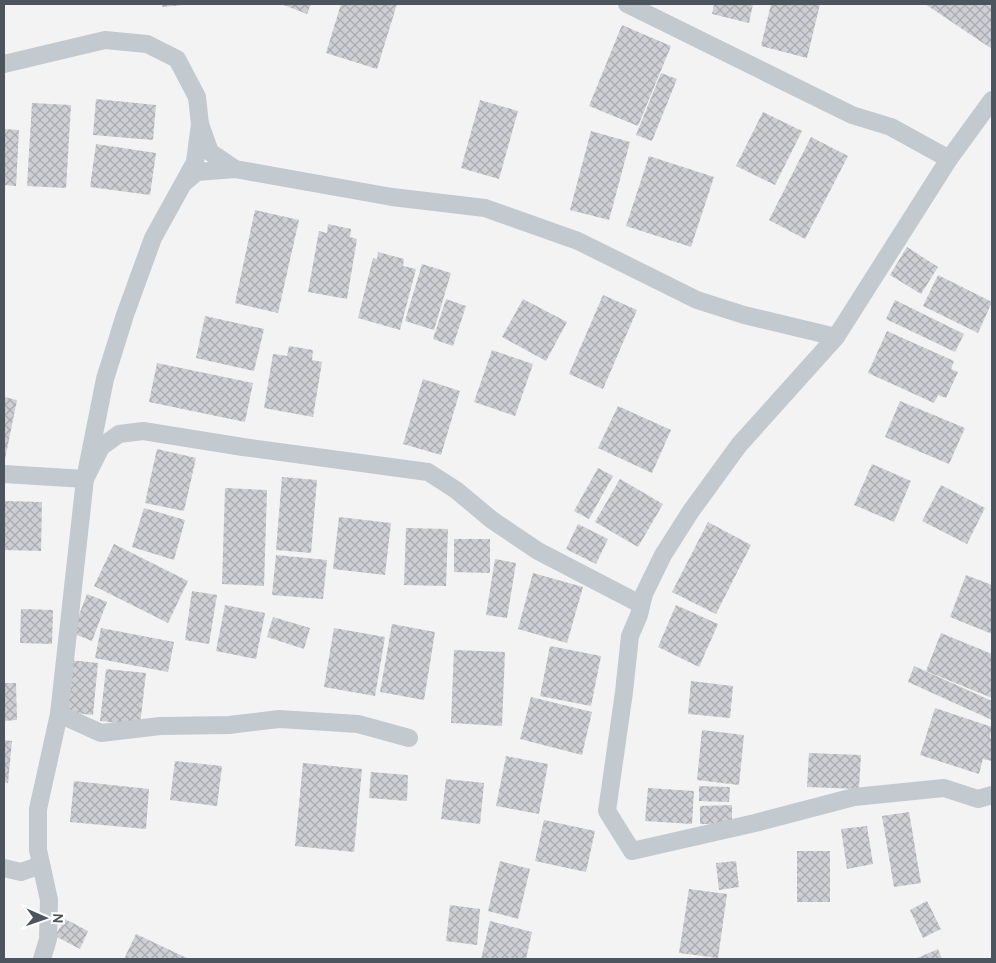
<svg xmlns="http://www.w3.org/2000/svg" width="996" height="963" font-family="Cabin,sans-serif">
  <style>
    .building { fill: url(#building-cross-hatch) }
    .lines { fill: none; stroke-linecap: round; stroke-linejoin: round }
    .minor { stroke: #c2c9cf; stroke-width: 18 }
  </style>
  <defs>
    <pattern id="building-cross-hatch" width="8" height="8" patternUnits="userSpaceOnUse" patternTransform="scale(1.25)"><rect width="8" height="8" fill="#cdcfd4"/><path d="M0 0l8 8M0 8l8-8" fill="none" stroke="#a9abaf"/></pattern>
  </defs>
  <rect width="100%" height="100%" fill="#f4f3f3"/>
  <g class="building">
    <polygon points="162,4 183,4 183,5 162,7"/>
    <polygon points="281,4 311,4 307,14"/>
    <polygon points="341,4 397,4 377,69 326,53"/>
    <polygon points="714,4 753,4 749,23 712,14"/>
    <polygon points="771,4 820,4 807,58 761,46"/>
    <polygon points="925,4 989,4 992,6 992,49"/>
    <polygon points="622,25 671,46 638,126 589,106"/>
    <polygon points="661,73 677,79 652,141 636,135"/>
    <polygon points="96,99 156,105 153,140 93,135"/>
    <polygon points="480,100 518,111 499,179 461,168"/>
    <polygon points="32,103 71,105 66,188 27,186"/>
    <polygon points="763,112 802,131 775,185 736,166"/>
    <polygon points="4,129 19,130 16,186 4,185"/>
    <polygon points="591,131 630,142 609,220 570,210"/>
    <polygon points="811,137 848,156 805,239 769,220"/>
    <polygon points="96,144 156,153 150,195 90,187"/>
    <polygon points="649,156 714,177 691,247 626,226"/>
    <polygon points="255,210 299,220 278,313 235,303"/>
    <polygon points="328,224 351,229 350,237 357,239 347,299 308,292 319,231 327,233"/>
    <polygon points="907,247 938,267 921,294 890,275"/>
    <polygon points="378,252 404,259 403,266 416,269 400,330 358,318 373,258 377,259"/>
    <polygon points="422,264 451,273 434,330 405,321"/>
    <polygon points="938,275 992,302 978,333 923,306"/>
    <polygon points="603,295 637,310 603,389 569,374"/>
    <polygon points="446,299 466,306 453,346 433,339"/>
    <polygon points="523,299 567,322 546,361 502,337"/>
    <polygon points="895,300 964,334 955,352 886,319"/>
    <polygon points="205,316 264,329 254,371 196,358"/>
    <polygon points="887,331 954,361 951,369 958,372 946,398 938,395 934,403 868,373"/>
    <polygon points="289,346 313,350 312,360 322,362 313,417 264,408 273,354 287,356"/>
    <polygon points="492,350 533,364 515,416 474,402"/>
    <polygon points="157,363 253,383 245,422 149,402"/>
    <polygon points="423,379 460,391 441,455 403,444"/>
    <polygon points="4,397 17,400 5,459 4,459"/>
    <polygon points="900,401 965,428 949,464 885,437"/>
    <polygon points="618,406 671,430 652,473 598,448"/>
    <polygon points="157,449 196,458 184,511 145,503"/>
    <polygon points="872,464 911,481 894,522 854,505"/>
    <polygon points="598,468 613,476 589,519 574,511"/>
    <polygon points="282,477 317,480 311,553 276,550"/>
    <polygon points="620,479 663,504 638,547 595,522"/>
    <polygon points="941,485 985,508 967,544 922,521"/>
    <polygon points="225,488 267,490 264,586 222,584"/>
    <polygon points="4,501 42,502 41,551 4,550"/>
    <polygon points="144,508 185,520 174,560 132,547"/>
    <polygon points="339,517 391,523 385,575 333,569"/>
    <polygon points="708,522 751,545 716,614 672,592"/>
    <polygon points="578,524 608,539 596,564 566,549"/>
    <polygon points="406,528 448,529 446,586 404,585"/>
    <polygon points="454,539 490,539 490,573 454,572"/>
    <polygon points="114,544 188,581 168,623 94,586"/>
    <polygon points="276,555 327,560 323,599 272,595"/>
    <polygon points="495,559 516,563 507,618 486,615"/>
    <polygon points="533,573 583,587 567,643 518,629"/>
    <polygon points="966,575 992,585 992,634 950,617"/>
    <polygon points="192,591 217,595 209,644 185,640"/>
    <polygon points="87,594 107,602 92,641 72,633"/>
    <polygon points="225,605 265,613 256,659 216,651"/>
    <polygon points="676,605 718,624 699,667 658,647"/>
    <polygon points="21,609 53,610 52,644 20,643"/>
    <polygon points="273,617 310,628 304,649 267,637"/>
    <polygon points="392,624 435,632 424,700 380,692"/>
    <polygon points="101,628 174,642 168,672 95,658"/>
    <polygon points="334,628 385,637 375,696 324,687"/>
    <polygon points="941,633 992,654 992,698 926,671"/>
    <polygon points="550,646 601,656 591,706 540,696"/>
    <polygon points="454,650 505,652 502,726 451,723"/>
    <polygon points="69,660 98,663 93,715 64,712"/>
    <polygon points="914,666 992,701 992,720 908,682"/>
    <polygon points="106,669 146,673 140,725 100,721"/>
    <polygon points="691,681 733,686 730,718 688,714"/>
    <polygon points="4,683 16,683 17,720 4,721"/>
    <polygon points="531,697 592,712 582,755 520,739"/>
    <polygon points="935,708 992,727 990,738 992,739 992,761 983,759 979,774 920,755"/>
    <polygon points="702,730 744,735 739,785 697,780"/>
    <polygon points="4,740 12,741 8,783 4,782"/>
    <polygon points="809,753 861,755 859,789 807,787"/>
    <polygon points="506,756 548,764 539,814 496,806"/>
    <polygon points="175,761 222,766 217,806 170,800"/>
    <polygon points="303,763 362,769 354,852 295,846"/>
    <polygon points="371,772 408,775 407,801 369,798"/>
    <polygon points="446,779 484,783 480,824 441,819"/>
    <polygon points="74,781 149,789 146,829 70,822"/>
    <polygon points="699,786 730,787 729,802 699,801"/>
    <polygon points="648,788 694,791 692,824 645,821"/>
    <polygon points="732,805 732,824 700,824 700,806"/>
    <polygon points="909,812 921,883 894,887 882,816"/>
    <polygon points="544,820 595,831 586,872 535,861"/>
    <polygon points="867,826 873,864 847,869 841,829"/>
    <rect x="797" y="851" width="33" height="51"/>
    <polygon points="500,861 530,869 518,919 488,911"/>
    <polygon points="736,861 739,887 719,890 716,863"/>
    <polygon points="689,889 727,894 718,958 679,953"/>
    <polygon points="927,901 941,929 923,938 910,910"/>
    <polygon points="450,905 480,909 477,945 446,941"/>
    <polygon points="65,919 88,931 80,949 55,936"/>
    <polygon points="490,921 532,932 526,959 481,959"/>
    <polygon points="136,934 189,959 124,959"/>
    <polygon points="938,949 942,959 915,959"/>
  </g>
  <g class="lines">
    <g class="minor">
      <polyline points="627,4 852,115 891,127 949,159"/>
      <polyline points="4,64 105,40 147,44 177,59 197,97 200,124 210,152 235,169"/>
      <polyline points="992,100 949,159 836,337 739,445 691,511 663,555 644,594 639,615 630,636 624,692 607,811 632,851 755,823 854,797 944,788 978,799 992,795"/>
      <polyline points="184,183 197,172 235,169 392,197 485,208 578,241 697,300 744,315 836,337"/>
      <polyline points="4,474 85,479 101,447 119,434 143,431 243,447 428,472 456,490 492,520 538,551 640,604"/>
      <polyline points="59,714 101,733 160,726 229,725 279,719 358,724 409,738"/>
      <polyline points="4,868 21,872 41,865"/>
      <polyline points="42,959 48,939 49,900 38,850 38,809 59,714 85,479 105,379 125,315 153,238 195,162 200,124"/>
    </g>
  </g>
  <rect width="996" height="963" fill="none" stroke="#4c555e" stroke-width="10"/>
  <g transform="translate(45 918) rotate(92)" stroke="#ffffff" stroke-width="4" paint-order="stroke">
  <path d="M0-4L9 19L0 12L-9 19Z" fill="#4c555e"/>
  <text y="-8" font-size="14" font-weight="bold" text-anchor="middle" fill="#4c555e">N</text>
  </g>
</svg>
